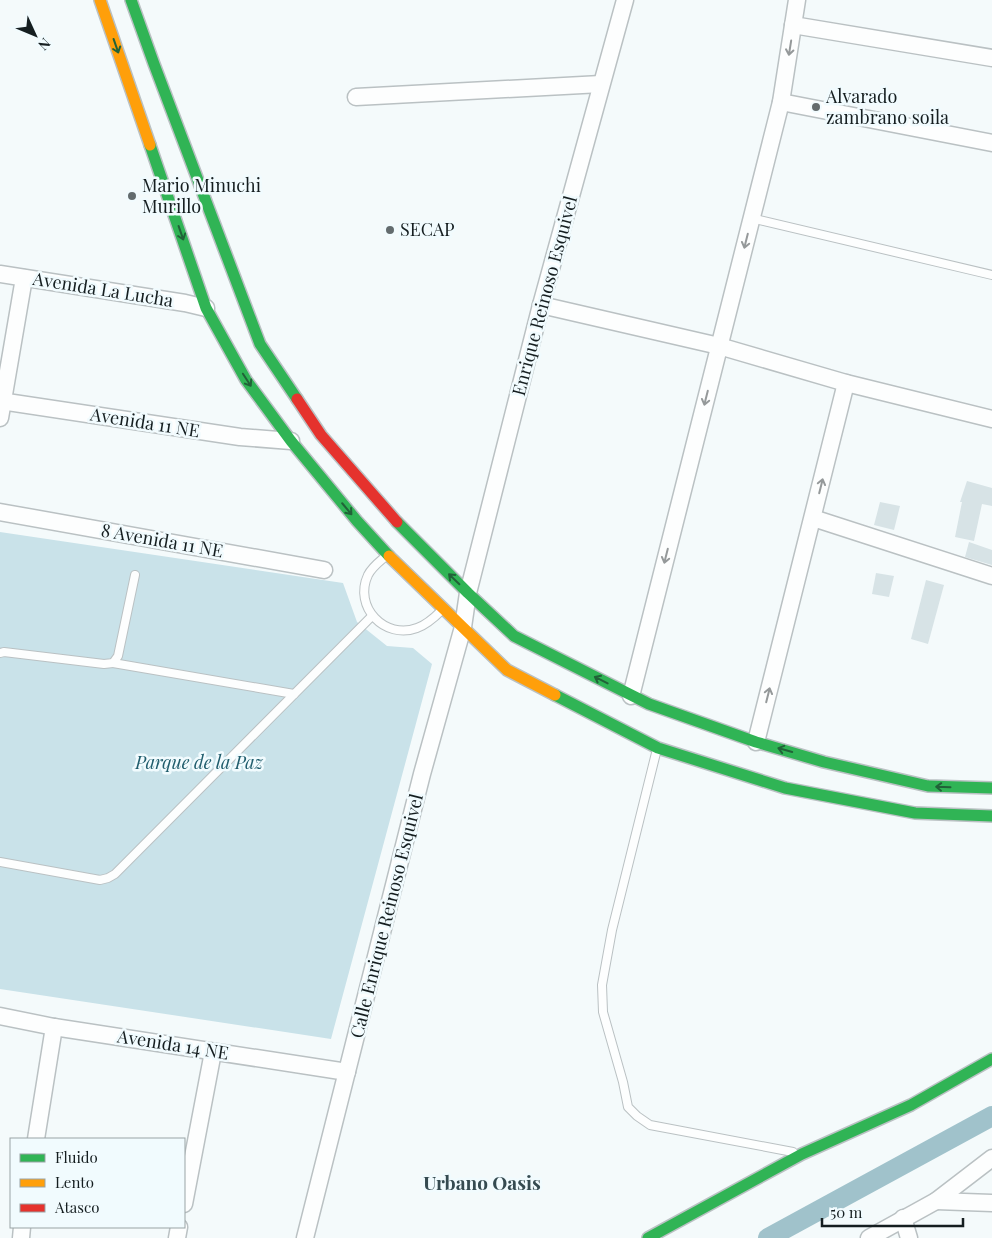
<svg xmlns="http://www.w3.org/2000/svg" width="992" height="1238" font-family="'Playfair Display',serif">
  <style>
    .green { fill: #c9e2e9 }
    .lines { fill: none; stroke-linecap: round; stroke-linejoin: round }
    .canal { stroke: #a0c2cb; stroke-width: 20 }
    .building { fill: #d7e3e6 }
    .lane-casing { stroke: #bac1c3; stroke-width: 10 }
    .street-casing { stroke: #bac1c3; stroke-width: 19 }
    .fast-casing { stroke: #bac1c3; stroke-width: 14 }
    .slow-casing { stroke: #bac1c3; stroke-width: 14 }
    .jam-casing { stroke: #bac1c3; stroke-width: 14 }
    .lane { stroke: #fdfefe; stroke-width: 8 }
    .street { stroke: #fdfefe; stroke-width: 16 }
    .fast { stroke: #30b455; stroke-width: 11 }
    .slow { stroke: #ff9f0a; stroke-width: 11 }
    .jam { stroke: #e5322d; stroke-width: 11 }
    .oneway { stroke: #216238 }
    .oneway2 { stroke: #95999a }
    .poi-dot { fill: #636b6d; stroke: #f1fbfe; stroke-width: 2 }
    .labels { text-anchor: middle; stroke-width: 5; stroke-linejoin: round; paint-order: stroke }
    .poi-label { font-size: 18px; fill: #151e20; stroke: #f1fbfe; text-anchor: start }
    .street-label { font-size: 18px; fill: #151e20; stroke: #f1fbfe }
    .park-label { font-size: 18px; font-style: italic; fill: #205d6d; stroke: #f1fbfe }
    .neighbourhood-label { font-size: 19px; font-weight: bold; fill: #354a50; stroke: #f1fbfe }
  </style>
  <rect width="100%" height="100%" fill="#f4fafb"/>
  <polygon class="green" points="0,532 343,583 357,622 387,646 413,648 432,664 331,1039 0,989"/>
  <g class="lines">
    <polyline class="canal" points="768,1238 992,1116"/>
  </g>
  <g class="building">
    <polygon points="967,481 992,488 992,506 982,504 974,541 955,537 962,502 960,502"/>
    <polygon points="880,502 900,506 894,530 874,525"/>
    <polygon points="969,542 992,550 992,565 965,557"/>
    <polygon points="876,573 894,576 889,597 872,594"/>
    <polygon points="926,580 944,585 928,644 911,639"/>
  </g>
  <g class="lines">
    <defs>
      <g id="lane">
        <polyline points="751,218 992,275"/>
        <path d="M386 556C379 562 372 567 368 575 353 607 385 640 417 628 426 625 435 617 442 610"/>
        <polyline points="0,653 4,652 104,664 113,663 118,656 135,575"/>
        <polyline points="113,663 294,694"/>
        <polyline points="657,749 612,930 602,985 603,1012 623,1082 628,1107 637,1116 650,1125 793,1152"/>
        <polyline points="0,862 100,880 108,878 115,874 372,616"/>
      </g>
      <g id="street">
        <polyline points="793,25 992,58"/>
        <polyline points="356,97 601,84"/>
        <polyline points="781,102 992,143"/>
        <polyline points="0,274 185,303 206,308"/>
        <polyline points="541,305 719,346 846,383 992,419"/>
        <polyline points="0,401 240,437 291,441"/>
        <polyline points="0,418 24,278"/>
        <polyline points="0,512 324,570"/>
        <polyline points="813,518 992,576"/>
        <polyline points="631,696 781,102 797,0"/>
        <polyline points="756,742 846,383"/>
        <polyline points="0,1016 54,1027 347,1072"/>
        <polyline points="36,1139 54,1027"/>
        <polyline points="936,1201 992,1203"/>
        <polyline points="184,1204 213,1052"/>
        <polyline points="903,1218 909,1238"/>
        <polyline points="21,1238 22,1227"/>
        <polyline points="177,1238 179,1227"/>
        <polyline points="305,1238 422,774 463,627 468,593 541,305 625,0"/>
        <polyline points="869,1238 936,1201 992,1158"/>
      </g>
      <g id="fast">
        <polyline points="131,0 154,64 260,344 297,399"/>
        <polyline points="150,145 206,308 246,380 291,441 357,521 389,556"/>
        <polyline points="397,522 468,593 514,636 649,704 756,742 824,762 928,786 992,788"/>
        <polyline points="555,695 658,748 785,788 915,813 992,816"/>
        <polyline points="648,1238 802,1154 911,1105 992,1059"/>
      </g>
      <g id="slow">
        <polyline points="100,0 150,145"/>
        <polyline points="389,556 507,670 555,695"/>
      </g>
      <polyline id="jam" points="297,399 321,435 397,522"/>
    </defs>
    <use href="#lane" class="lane-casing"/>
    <use href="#street" class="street-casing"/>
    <use href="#fast" class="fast-casing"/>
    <use href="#slow" class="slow-casing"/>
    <use href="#jam" class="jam-casing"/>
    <use href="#lane" class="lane"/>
    <use href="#street" class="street"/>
    <use href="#fast" class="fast"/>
    <use href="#slow" class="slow"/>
    <use href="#jam" class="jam"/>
  </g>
  <defs><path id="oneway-shaft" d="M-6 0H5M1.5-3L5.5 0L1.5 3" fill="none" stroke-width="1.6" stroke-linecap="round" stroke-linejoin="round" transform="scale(1.25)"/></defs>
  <g class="oneway">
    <use href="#oneway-shaft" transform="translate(116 46) rotate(71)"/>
    <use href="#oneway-shaft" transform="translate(181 233) rotate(71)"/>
    <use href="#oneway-shaft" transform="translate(247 380) rotate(57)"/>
    <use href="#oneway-shaft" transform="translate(347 509) rotate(50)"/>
    <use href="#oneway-shaft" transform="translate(454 579) rotate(-136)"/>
    <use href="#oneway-shaft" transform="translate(601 680) rotate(-153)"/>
    <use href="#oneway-shaft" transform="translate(785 750) rotate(-164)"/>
    <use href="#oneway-shaft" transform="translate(943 787) rotate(-178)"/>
  </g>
  <g class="oneway2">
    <use href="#oneway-shaft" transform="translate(790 48) rotate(99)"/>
    <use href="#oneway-shaft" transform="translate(746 241) rotate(104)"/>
    <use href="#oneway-shaft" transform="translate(706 398) rotate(104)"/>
    <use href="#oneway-shaft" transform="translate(821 486) rotate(-76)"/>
    <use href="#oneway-shaft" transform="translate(666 556) rotate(104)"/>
    <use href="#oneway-shaft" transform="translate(768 695) rotate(-76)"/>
  </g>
  <g class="poi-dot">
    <circle cx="816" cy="107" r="5"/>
    <circle cx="132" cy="196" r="5"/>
    <circle cx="390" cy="230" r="5"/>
  </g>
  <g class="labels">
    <g class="poi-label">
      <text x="826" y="103">Alvarado<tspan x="826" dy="21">zambrano soila</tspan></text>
      <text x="142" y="192">Mario Minuchi<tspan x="142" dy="21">Murillo</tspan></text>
      <text x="400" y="236">SECAP</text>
    </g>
    <g class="street-label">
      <text transform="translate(103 290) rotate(9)" y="6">Avenida La Lucha</text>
      <text transform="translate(545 296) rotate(-75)" y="6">Enrique Reinoso Esquivel</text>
      <text transform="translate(145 423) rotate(9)" y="6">Avenida 11 NE</text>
      <text transform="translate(162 541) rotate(10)" y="6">8 Avenida 11 NE</text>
      <text transform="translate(387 916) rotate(-76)" y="6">Calle Enrique Reinoso Esquivel</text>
      <text transform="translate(173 1045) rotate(9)" y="6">Avenida 14 NE</text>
    </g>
    <g class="park-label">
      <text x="199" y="769">Parque de la Paz</text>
    </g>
    <g class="neighbourhood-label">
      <text x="482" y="1190">Urbano Oasis</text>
    </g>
  </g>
  <rect x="10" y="1138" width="175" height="90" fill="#f1fbfe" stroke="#99a3a5"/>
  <rect x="20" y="1154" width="25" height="8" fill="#30b455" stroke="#99a3a5"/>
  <text x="55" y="1163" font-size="15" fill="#151e20">Fluido</text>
  <rect x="20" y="1179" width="25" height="8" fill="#ff9f0a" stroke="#99a3a5"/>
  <text x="55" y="1188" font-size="15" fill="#151e20">Lento</text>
  <rect x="20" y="1204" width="25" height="8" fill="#e5322d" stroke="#99a3a5"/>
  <text x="55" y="1213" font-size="15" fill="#151e20">Atasco</text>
  <g transform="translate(35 35) rotate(134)" stroke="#f1fbfe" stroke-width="4" paint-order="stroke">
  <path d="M0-4L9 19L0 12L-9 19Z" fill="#151e20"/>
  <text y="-8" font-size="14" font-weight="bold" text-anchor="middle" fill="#151e20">N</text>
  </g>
  <path d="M822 1218v8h141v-8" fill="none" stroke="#151e20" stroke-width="2.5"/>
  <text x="830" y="1218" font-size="15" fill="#151e20" stroke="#f1fbfe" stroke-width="4" paint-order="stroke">50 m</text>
</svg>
